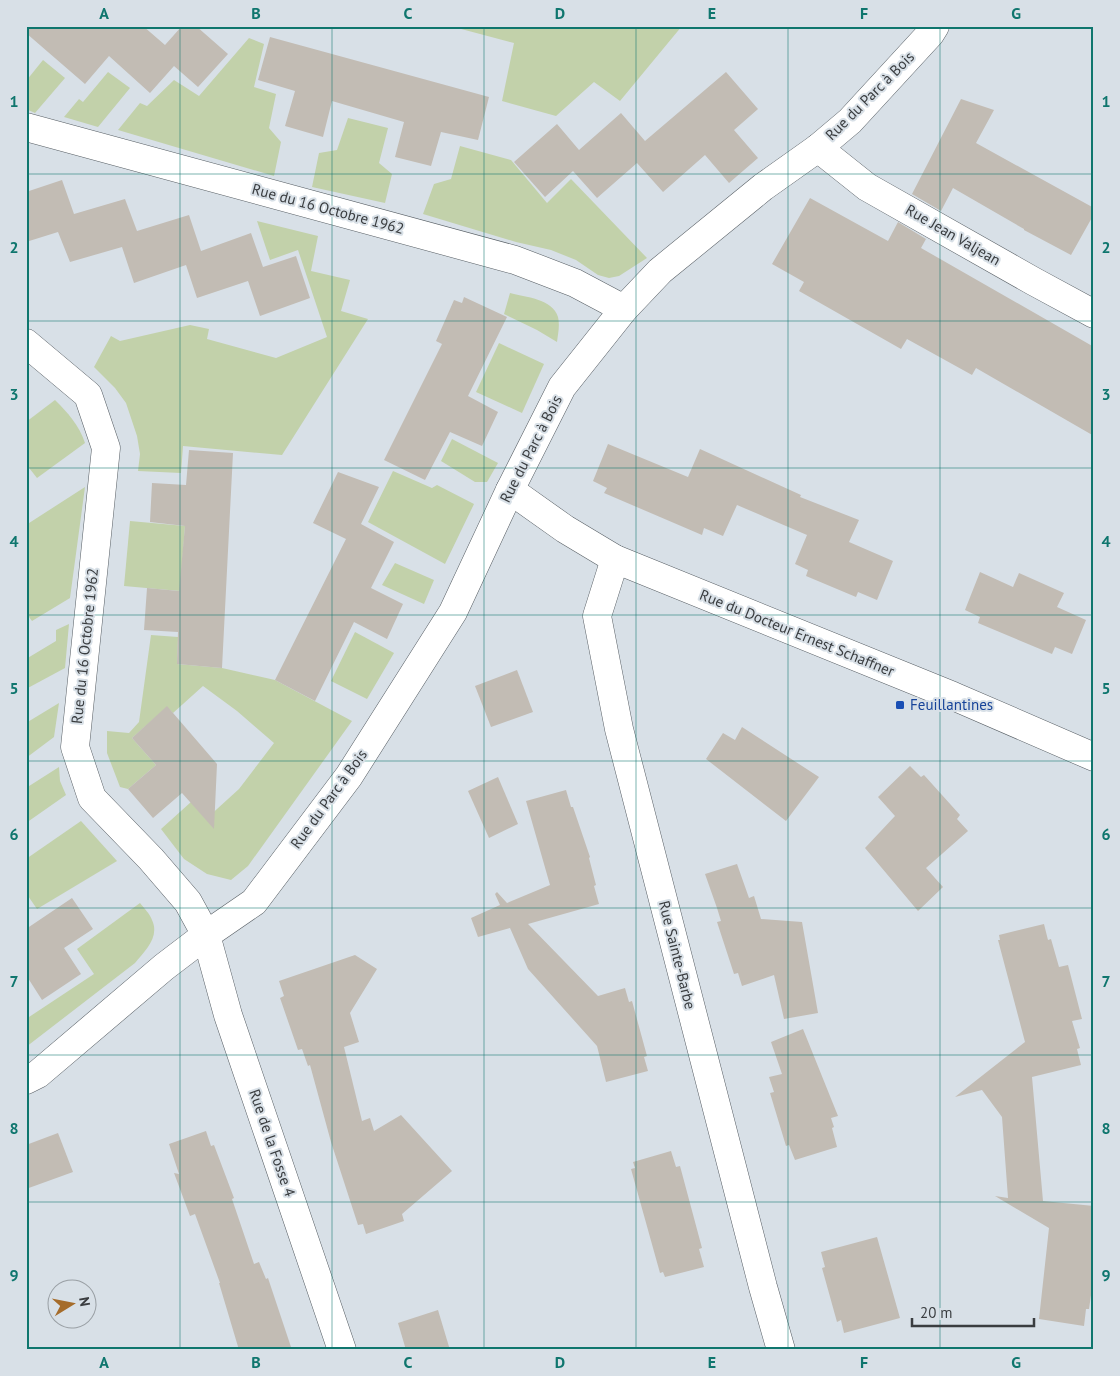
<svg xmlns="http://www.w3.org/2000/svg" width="1120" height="1376" font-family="'PT Sans',sans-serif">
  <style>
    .green { fill: #c2d1aa }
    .building { fill: #c2bcb4 }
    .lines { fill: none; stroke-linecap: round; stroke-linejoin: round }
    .street-casing { stroke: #575e64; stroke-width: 29 }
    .street { stroke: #fff; stroke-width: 28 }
    .grid { fill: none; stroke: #0f766e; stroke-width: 1; stroke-opacity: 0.55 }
    .transit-dot { fill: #1a4fb4; stroke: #d8e0e7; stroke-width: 2 }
    .labels { text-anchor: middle; stroke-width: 4; stroke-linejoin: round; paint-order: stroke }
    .street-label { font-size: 15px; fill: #3a3d40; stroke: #d8e0e7 }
    .transit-label { font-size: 15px; fill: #164399; stroke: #d8e0e7; text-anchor: start }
    .neatline { fill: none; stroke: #0f766e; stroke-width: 2 }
    .grid-label { font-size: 16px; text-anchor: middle; font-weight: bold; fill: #0f766e }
  </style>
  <rect width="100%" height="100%" fill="#d8e0e7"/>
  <g class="green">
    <polygon points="450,26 682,26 620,101 594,82 556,116 502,101 514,43"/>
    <polygon points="249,38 264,44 254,87 276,94 269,128 281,142 274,176 118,130 140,103 147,106 174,80 199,96"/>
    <polygon points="43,60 65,78 35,113 26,109 26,81"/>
    <polygon points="108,72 130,88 98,127 64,117 79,99 83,102"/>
    <polygon points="348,118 388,128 379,163 392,174 385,203 312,187 319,153 337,150"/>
    <polygon points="460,146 511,160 547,203 571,179 647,258 619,276 609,278 598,275 576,260 551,250 516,242 423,214 434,184 451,179"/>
    <polygon points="257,221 318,236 311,271 350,280 341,311 368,319 282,455 183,446 181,473 138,471 140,454 137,436 126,403 115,388 94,367 111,336 120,341 190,325 209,329 207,339 276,358 327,337 298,250 270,260"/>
    <path d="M510 293C525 297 553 299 558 317 560 325 558 334 557 342L537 330 504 314Z"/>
    <polygon points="499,343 544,364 522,413 476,392"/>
    <path d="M55 400C68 413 79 425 85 443L37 478 26 464V422Z"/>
    <polygon points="452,439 498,463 487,482 475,482 441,461"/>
    <polygon points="393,471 432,488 437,485 474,504 445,564 368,522"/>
    <polygon points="85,487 70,598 32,621 29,617 26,619 26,525"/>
    <polygon points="130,521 185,526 180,591 124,586"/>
    <polygon points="395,563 434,580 424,604 382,585"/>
    <polygon points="69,624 65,668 26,689 26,659 56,641 56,630"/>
    <polygon points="355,632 394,653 367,699 331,681"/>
    <polygon points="151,635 178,637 177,664 222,668 275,680 352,721 248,866 231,880 207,874 184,859 161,829 191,802 206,819 239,789 274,743 237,711 203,686 173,713 167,707 132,738 156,765 128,789 120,787 107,753 107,731 129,733 139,722"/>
    <polygon points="59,703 54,737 26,758 26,723"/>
    <polygon points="59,767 60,781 66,795 26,823 26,788"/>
    <polygon points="81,821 117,861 37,909 26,893 26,859"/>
    <path d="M140 903C144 908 150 914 152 920 160 937 145 951 135 963L26 1047V1019L94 974 77 949Z"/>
  </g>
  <g class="building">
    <polygon points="26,26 143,26 165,45 182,26 196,26 228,54 198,87 174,66 150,93 109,56 85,84 26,33"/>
    <polygon points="270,37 489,97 478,140 441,132 431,166 395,157 404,122 332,101 323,137 285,126 295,91 258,80"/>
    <polygon points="726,72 758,109 734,130 758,158 729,183 705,155 663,192 637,163 597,198 573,171 545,197 514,162 557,124 579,150 621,113 645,141"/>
    <polygon points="961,99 994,110 976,143 1094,208 1094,214 1071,255 1024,230 1024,229 953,188 941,211 912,194"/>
    <polygon points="62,180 74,214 125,199 137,231 189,215 201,251 251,233 263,267 296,256 310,298 260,316 248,281 197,298 186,265 134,283 122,247 70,262 58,232 26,242 26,192"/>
    <polygon points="810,198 888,241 898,222 926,239 921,248 1094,347 1094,436 976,368 972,375 907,339 901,349 799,291 804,282 772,264"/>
    <polygon points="464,297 507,317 468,396 498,412 482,446 450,432 425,480 384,460 442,344 436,341 454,300 462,303"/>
    <polygon points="608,444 688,477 700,449 801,495 800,497 859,520 849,542 893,561 877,600 858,592 856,597 806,576 808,570 795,564 807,535 737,505 723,536 704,528 702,535 604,493 607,488 593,481"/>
    <polygon points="189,450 233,453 222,668 177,664 178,632 144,630 147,588 179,591 185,526 150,522 152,483 186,485"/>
    <polygon points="338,472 379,487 361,524 394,542 371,588 403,604 387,639 354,622 315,701 275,680 346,539 313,523"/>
    <polygon points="980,572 1013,587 1019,573 1064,593 1057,607 1086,620 1072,654 1055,647 1052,654 978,623 980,617 965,610"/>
    <polygon points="517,670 533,712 491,727 475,686"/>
    <polygon points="167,706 217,764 214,829 182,793 153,818 128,789 156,765 132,738"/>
    <polygon points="742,727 819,777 786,821 706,759 723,733 735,740"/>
    <polygon points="910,766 921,777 924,775 960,815 957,819 968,831 926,868 943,887 918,911 865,848 895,816 878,797"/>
    <polygon points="498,777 518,824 489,838 468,791"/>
    <polygon points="566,790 571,807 573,807 590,857 589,858 596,885 594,886 599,904 528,924 598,996 625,988 629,1002 632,1001 647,1056 644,1057 648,1071 606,1082 597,1046 528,969 510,928 478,937 471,918 500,905 495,894 497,892 507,903 550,885 526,801"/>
    <polygon points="737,864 749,898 754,896 761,919 802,922 818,1013 784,1019 774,975 742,986 738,973 734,974 717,922 721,921 717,908 705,874"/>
    <polygon points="72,898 93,929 64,948 81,974 42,1000 26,975 26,929"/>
    <polygon points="1044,924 1048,940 1051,939 1059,967 1068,965 1082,1019 1072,1021 1080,1048 1077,1049 1081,1065 1032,1077 1043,1201 1094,1206 1094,1274 1089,1309 1086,1309 1084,1326 1039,1319 1049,1228 995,1196 1008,1198 1002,1117 982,1090 955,1097 1025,1042 998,940 1000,940 999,935"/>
    <polygon points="355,955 377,969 350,1013 359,1042 344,1047 362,1121 370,1118 374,1131 401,1115 452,1171 402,1214 404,1221 366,1234 363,1224 358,1225 331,1142 310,1065 308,1066 302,1049 298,1050 280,998 284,996 279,981"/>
    <polygon points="803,1029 838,1116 831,1118 834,1127 832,1128 837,1147 795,1160 789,1145 786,1146 770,1093 774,1092 769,1077 782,1074 771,1042"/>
    <polygon points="206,1131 211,1146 214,1145 234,1198 232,1199 254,1264 259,1262 266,1279 268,1278 292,1350 239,1350 219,1283 220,1283 195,1214 190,1216 174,1173 179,1174 169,1144"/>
    <polygon points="58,1133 73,1172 26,1189 26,1145"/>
    <polygon points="671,1151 676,1167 680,1166 702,1248 699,1249 704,1267 665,1277 663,1272 660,1273 631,1169 635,1168 633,1162"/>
    <polygon points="877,1237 900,1318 844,1333 841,1320 837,1322 822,1268 825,1267 821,1252"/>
    <polygon points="438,1310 450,1350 406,1350 398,1323"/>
  </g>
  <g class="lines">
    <defs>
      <g id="street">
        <polyline points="26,127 515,260 575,283 624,309"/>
        <polyline points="818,148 867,187 1033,281 1094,314"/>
        <polyline points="26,343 88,395 106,448 75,747 92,798 151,859 188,902 206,935 228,1015 342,1350"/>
        <polyline points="510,490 565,529 615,559 953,696 1094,757"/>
        <polyline points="615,559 597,616 619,729 763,1287 781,1350"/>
        <polyline points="26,1080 38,1074 164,967 206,935 254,902 349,776 453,612 510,490 562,387 624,309 660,271 763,187 818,148 850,121 930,34 935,26"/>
      </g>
    </defs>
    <use href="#street" class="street-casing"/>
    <use href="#street" class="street"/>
  </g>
  <path class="grid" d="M180 26V1350M332 26V1350M484 26V1350M636 26V1350M788 26V1350M940 26V1350M26 174H1094M26 321H1094M26 468H1094M26 615H1094M26 761H1094M26 908H1094M26 1055H1094M26 1202H1094"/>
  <rect class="transit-dot" x="895" y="700" width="10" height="10" rx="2.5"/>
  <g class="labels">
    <g class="street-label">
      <text transform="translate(870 96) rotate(-45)" y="5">Rue du Parc à Bois</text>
      <text transform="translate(328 209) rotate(15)" y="5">Rue du 16 Octobre 1962</text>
      <text transform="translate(953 235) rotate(30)" y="5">Rue Jean Valjean</text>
      <text transform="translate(531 449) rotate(-63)" y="5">Rue du Parc à Bois</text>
      <text transform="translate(797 633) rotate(22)" y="5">Rue du Docteur Ernest Schaffner</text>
      <text transform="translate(85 646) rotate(-84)" y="5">Rue du 16 Octobre 1962</text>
      <text transform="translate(329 799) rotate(-54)" y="5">Rue du Parc à Bois</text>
      <text transform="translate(677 955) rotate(76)" y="5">Rue Sainte-Barbe</text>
      <text transform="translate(272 1143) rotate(71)" y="5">Rue de la Fosse 4</text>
    </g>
    <g class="transit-label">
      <text x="910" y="710">Feuillantines</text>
    </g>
  </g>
  <rect width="1120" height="1376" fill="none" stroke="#d8e0e7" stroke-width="55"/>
  <g transform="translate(72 1304) rotate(80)"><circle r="24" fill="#d8e0e7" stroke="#999fa4"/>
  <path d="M0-4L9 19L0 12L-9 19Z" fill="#a56c2b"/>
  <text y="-8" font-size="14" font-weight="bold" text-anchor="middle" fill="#3a3d40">N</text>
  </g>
  <path d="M912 1318v8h122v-8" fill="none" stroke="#3a3d40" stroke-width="2.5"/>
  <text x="920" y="1318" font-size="15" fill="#3a3d40" stroke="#d8e0e7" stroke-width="4" paint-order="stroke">20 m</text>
  <rect x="28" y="28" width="1064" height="1320" class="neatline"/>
  <g class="grid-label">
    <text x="104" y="19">A</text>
    <text x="256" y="19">B</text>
    <text x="408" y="19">C</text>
    <text x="560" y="19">D</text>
    <text x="712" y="19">E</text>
    <text x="864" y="19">F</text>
    <text x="1016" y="19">G</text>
    <text x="14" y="107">1</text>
    <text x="1106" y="107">1</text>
    <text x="14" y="253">2</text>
    <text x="1106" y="253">2</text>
    <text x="14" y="400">3</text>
    <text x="1106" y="400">3</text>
    <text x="14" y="547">4</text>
    <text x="1106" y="547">4</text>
    <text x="14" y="694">5</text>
    <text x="1106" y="694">5</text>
    <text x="14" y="840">6</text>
    <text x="1106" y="840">6</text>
    <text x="14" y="987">7</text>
    <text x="1106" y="987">7</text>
    <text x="14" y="1134">8</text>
    <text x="1106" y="1134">8</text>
    <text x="14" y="1281">9</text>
    <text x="1106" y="1281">9</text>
    <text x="104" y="1368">A</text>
    <text x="256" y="1368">B</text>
    <text x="408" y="1368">C</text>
    <text x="560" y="1368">D</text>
    <text x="712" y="1368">E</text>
    <text x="864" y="1368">F</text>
    <text x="1016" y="1368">G</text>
  </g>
</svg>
